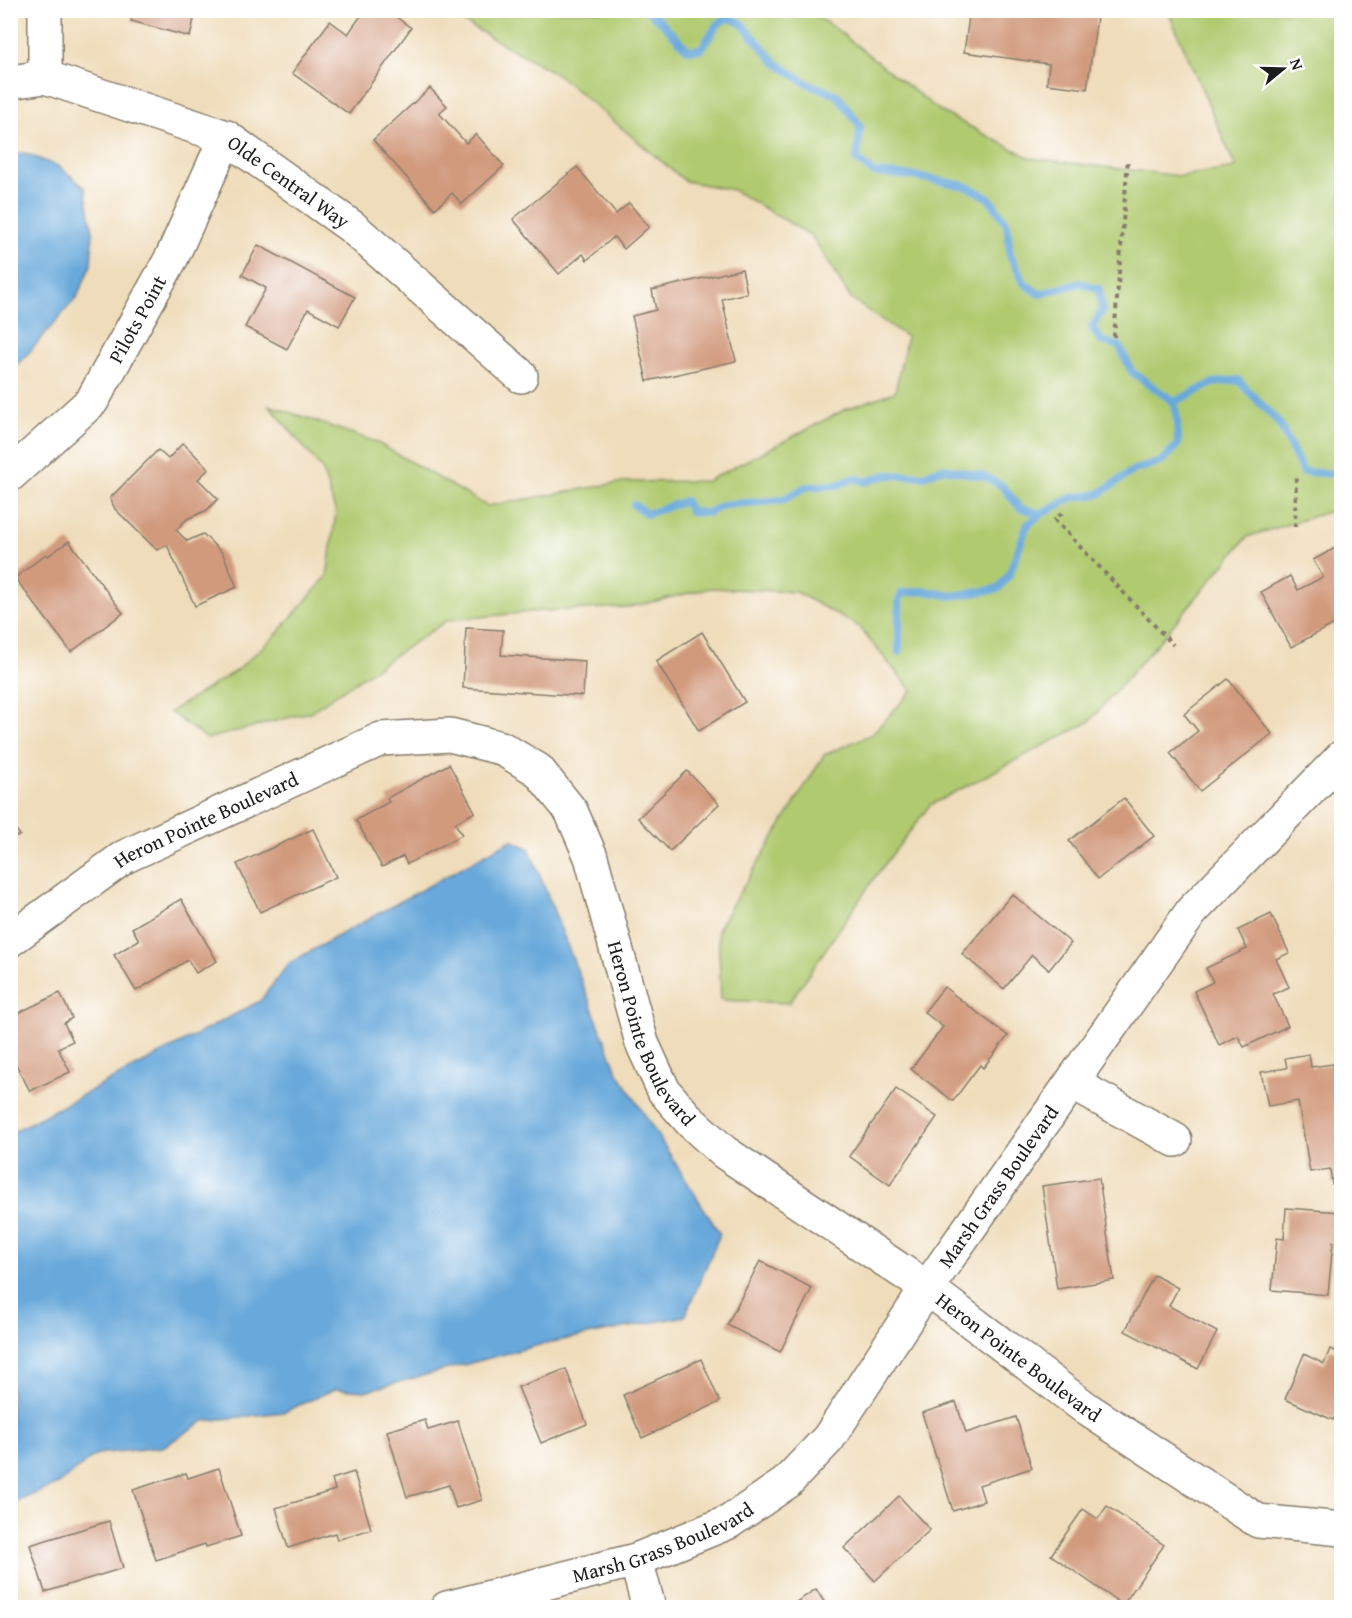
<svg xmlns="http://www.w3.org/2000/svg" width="1352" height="1618" font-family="'Gentium Book Plus',serif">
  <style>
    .green { fill: #b0ca70; stroke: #667346; stroke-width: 1.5 }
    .water { fill: #67a8da; stroke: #42627b; stroke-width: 1.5 }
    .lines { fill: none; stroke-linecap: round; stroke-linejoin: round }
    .stream { stroke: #67a8da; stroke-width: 8 }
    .building { fill: #d19a7d }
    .minor-casing { stroke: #867c6b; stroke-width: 36 }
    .path { stroke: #867c6b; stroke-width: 4; stroke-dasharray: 4.5 4.5; stroke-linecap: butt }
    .minor { stroke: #fff; stroke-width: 33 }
    .labels { text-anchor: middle; stroke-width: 5; stroke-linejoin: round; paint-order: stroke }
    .street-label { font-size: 20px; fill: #1c1c1c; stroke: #fff }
  </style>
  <rect width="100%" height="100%" fill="#fff"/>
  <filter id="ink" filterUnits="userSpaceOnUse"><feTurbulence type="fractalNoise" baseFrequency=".0167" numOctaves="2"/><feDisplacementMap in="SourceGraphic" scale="12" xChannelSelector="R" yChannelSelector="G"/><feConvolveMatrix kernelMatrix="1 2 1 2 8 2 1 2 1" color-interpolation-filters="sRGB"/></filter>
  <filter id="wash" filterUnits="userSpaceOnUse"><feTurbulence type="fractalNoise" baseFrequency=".008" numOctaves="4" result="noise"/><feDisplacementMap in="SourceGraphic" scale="24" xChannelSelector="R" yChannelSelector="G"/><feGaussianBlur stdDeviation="1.35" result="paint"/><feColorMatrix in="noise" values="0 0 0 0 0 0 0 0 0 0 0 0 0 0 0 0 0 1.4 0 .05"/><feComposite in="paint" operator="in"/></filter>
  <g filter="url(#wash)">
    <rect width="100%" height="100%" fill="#efdcba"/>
    <polygon class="green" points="1326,11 1342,17 1341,508 1247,537 1169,630 1089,722 930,805 875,877 789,1003 721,1000 718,928 824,755 872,734 912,691 858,626 796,592 711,588 630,607 542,611 448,620 310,712 207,739 170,712 237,670 276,635 327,576 336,513 322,469 269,405 376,442 487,506 623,482 707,481 846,409 895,392 907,337 851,299 812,236 733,190 685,181 557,74 444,11 809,11 836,29 940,111 1030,158 1180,176 1236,168 1168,11"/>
    <g class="water">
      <polygon points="24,153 60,167 85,188 93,232 91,265 77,297 24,358 11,369 11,154"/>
      <polygon points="511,840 529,848 617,1071 720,1234 685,1316 547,1343 365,1391 335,1389 284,1412 204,1421 163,1447 97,1454 58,1484 11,1504 11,1133 260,1001 289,963"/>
    </g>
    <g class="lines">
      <g class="stream">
        <polyline points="647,10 660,21 688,50 701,49 717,25 727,17 741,23 776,63 806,83 837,95 860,126 857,160 874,173 912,176 966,186 989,198 1007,224 1010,255 1024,283 1039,294 1080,283 1099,289 1102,311 1092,327 1101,341 1119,346 1132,372 1174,402 1213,383 1238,380 1279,423 1303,472 1338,474 1342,471"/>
        <polyline points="634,505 647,514 685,501 691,512 708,513 723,505 783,500 806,487 837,485 856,478 865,482 886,475 924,476 943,468 986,477 1002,486 1020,508 1041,514 1071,498 1099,494 1134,470 1161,462 1178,444 1177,420 1174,402"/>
        <polyline points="899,652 899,601 902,593 925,591 952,596 998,589 1009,575 1027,525 1041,514"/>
      </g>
    </g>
    <g id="blocks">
      <g class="building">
        <polygon points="134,10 196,10 190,37 131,21"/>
        <polygon points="365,10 387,10 411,28 349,114 292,73 330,21 348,34"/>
        <polygon points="970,10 1030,10 1051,14 1052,10 1098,10 1087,89 1047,84 1049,64 964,52"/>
        <polygon points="430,88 447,106 439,113 466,143 476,134 504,166 462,204 452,193 435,209 373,140"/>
        <polygon points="577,167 616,214 629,203 649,227 624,249 614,237 587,260 583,254 559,274 513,219"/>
        <polygon points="258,245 355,297 339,326 308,309 287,349 245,327 266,288 242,275"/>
        <polygon points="742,269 747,293 722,299 736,361 647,381 632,316 656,310 652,290"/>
        <polygon points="183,443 209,469 198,479 218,499 207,510 187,519 176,530 187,541 203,534 223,554 237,587 195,606 167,545 157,550 115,509 110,498 158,450 168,459"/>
        <polygon points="69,541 123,613 71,652 15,578 46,554 48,556"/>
        <polygon points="1337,547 1342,556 1342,620 1291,647 1261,592 1290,576 1298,590 1323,577 1313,560"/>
        <polygon points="466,628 503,630 501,655 585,661 583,696 463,688"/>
        <polygon points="702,632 745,702 699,731 656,661"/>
        <polygon points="1228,679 1272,734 1200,791 1170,753 1198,731 1184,714"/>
        <polygon points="449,764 475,812 455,823 462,835 407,864 403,856 382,867 356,820 389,802 387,798"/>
        <polygon points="687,771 719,804 670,851 638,818"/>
        <polygon points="1124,798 1154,836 1098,879 1069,841"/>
        <polygon points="10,822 20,835 10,841"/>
        <polygon points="313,829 336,877 260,912 237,864"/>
        <polygon points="1012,894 1071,943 1049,970 1032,955 1004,989 962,954"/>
        <polygon points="181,899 217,961 196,973 188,960 136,991 114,955 139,940 132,928"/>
        <polygon points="1271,914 1289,953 1276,959 1289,987 1273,994 1288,1026 1244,1047 1238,1036 1219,1045 1194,991 1213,982 1206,968 1247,949 1238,930"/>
        <polygon points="944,987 1008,1036 983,1068 980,1065 953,1101 911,1069 943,1027 924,1012"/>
        <polygon points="60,993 72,1018 64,1023 73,1041 58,1048 70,1072 30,1091 10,1053 10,1027 16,1024 12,1016"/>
        <polygon points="1309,1054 1311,1067 1333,1064 1342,1107 1342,1183 1332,1184 1330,1169 1310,1172 1298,1101 1268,1106 1261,1072 1287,1068 1285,1058"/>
        <polygon points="896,1089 937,1117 890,1185 849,1156"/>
        <polygon points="1099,1178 1114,1280 1057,1289 1042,1186"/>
        <polygon points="1286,1208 1342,1212 1342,1243 1333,1242 1328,1295 1272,1290 1277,1238 1284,1239"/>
        <polygon points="760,1261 812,1288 780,1352 727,1325"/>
        <polygon points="1154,1275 1178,1288 1169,1306 1217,1332 1198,1369 1125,1331"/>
        <polygon points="1330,1349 1342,1354 1342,1402 1333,1420 1285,1399 1304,1354 1324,1364"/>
        <polygon points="701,1359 720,1402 642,1438 623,1395"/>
        <polygon points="566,1369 587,1424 541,1443 518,1387"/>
        <polygon points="956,1402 966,1433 1016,1417 1032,1468 979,1485 984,1501 953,1511 922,1413"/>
        <polygon points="425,1420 428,1430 458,1421 482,1500 456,1508 449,1485 407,1497 387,1431"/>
        <polygon points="219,1468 241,1536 206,1547 205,1544 156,1560 133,1490 186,1473 188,1478"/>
        <polygon points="354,1472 371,1529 337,1540 335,1533 288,1548 276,1508 335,1490 332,1479"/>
        <polygon points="899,1496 930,1530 875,1581 844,1548"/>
        <polygon points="1107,1506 1164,1545 1123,1605 1051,1555 1083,1509 1098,1519"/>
        <polygon points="109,1521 123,1568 45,1592 30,1545"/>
        <polygon points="816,1589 828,1608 787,1608"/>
      </g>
    </g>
  </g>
  <g filter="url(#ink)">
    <use href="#blocks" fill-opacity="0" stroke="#867c6b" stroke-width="1.5"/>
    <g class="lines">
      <defs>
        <g id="minor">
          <polyline points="45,10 45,77"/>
          <path id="s1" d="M10 82 45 77 226 137 352 227 521 376"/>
          <path id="s2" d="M10 475 92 401 172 257 226 137"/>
          <path id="s3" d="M10 940 124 857 381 739 450 735 501 748 538 770 571 811 591 857 642 1043 664 1091 691 1122 724 1152 927 1288 1087 1409 1258 1521 1342 1529"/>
          <polyline points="1072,1083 1175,1140"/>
          <polyline points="636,1560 649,1608"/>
          <path id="s4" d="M447 1608 636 1560 729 1522 786 1483 828 1439 927 1288 1192 911 1342 757"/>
        </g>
      </defs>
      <use href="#minor" class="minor-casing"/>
      <g class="path">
        <polyline points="1114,337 1128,158"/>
        <polyline points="1062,513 1055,520 1173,645"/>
        <polyline points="1295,527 1296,477"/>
      </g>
      <use href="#minor" class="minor"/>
    </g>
  </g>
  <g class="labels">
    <g class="street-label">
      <text dy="7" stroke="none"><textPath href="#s1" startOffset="303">Olde Central Way</textPath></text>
      <text dy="7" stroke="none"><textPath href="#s2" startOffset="204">Pilots Point</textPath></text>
      <text dy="7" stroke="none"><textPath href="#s3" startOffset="231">Heron Pointe Boulevard</textPath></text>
      <text dy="7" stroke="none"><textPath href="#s3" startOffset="879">Heron Pointe Boulevard</textPath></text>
      <text dy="7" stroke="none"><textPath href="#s4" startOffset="730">Marsh Grass Boulevard</textPath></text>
      <text dy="7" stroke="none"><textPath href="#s3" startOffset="1382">Heron Pointe Boulevard</textPath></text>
      <text dy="7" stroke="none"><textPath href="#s4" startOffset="226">Marsh Grass Boulevard</textPath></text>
    </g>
  </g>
  <rect width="1352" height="1618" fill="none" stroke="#fff" stroke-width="36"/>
  <g transform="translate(1283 69) rotate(71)" stroke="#ffffff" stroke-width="4.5" paint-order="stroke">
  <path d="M0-4.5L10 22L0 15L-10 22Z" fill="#1c1c1c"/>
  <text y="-9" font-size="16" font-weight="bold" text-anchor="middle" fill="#1c1c1c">N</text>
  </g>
</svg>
